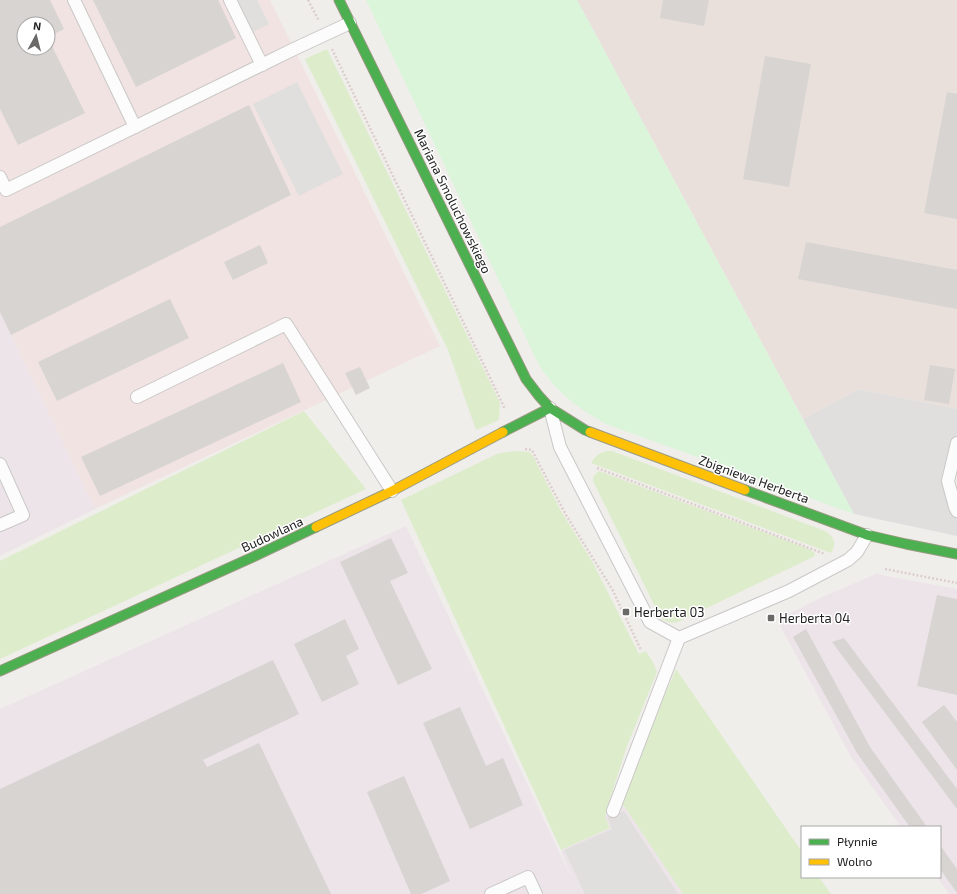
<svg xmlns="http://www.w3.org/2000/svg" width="957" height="894" font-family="'Exo 2',sans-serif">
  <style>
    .commercial { fill: #f1e3e1; fill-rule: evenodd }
    .industrial { fill: #ede4e9 }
    .military { fill: #eae0db }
    .grass { fill: #ddeccb }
    .park { fill: #daf5da }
    .parking { fill: #e0dfde }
    .building { fill: #d7d4d2 }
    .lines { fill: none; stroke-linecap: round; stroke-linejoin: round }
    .lane-casing { stroke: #c9c8c7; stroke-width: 14 }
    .fast-casing { stroke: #999a82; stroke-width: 11 }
    .slow-casing { stroke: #999a82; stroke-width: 11 }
    .path { stroke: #dccecd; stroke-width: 2.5; stroke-dasharray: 2 2; stroke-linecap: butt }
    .lane { stroke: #fdfcfc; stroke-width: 12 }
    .fast { stroke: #4caf50; stroke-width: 9 }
    .slow { stroke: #ffc107; stroke-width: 9 }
    .poi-dot { fill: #6a6968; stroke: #fff; stroke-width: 1.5 }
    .labels { text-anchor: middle; stroke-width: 3; stroke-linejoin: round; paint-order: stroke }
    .street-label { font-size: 13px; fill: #222; stroke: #fff }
    .poi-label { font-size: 13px; fill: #222; stroke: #fff; text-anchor: start }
  </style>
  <rect width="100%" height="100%" fill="#f0eeeb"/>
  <path class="commercial" d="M0 0H270L440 346 95 509 0 312ZM24 24H48V48H24Z"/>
  <g class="industrial">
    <polygon points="0,312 95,509 0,556"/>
    <polygon points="406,526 570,875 561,850 610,828 605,817 611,796 620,800 683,894 0,894 0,709"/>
    <polygon points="876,574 957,589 957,894 949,894 937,877 940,877 940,827 901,827 851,757 777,620 820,598"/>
  </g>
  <polygon class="military" points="577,0 957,0 957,409 859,389 803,419"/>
  <g class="grass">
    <polygon points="327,49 500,403 499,420 476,430 448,350 305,59"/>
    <polygon points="304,411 366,489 0,659 0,561"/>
    <polygon points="516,451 529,452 533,456 561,511 593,563 639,654 646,651 654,664 657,672 627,746 611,796 605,817 610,828 561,850 401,500 497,454 506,452"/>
    <path d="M608 451H612L825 531C834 537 837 543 831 553L591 463C595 456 600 452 608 451Z"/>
    <path d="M599 471 809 549 815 553V556L678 622C670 624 666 622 660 617L593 481C593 476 595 474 599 471Z"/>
    <polygon points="676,669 802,852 802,877 819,877 831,894 683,894 620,800"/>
  </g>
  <path class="park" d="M366 0H577L854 514 606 424C584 412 561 396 546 375 538 365 533 353 528 342Z"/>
  <g class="parking">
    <polygon points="238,0 257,0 269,24 253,32"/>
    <polygon points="297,82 343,174 299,196 253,104"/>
    <polygon points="859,389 957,409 957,443 948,481 957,511 957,536 854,514 803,419"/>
    <polygon points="624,811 678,894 585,894 564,850 612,829 607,817"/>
  </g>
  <g class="building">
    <polygon points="0,0 50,0 64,29 48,37 48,24 24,24 24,48 48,48 48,38 85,113 18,145 0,109"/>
    <polygon points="93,0 218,0 236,38 136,87"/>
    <polygon points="663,0 709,0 704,26 660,18"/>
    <polygon points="765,56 811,64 789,187 743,179"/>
    <polygon points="947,92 957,94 957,219 924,213"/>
    <polygon points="249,105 291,195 11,335 0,312 0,227"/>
    <polygon points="806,242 957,270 957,309 798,279"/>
    <polygon points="260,245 268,263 233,280 224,262"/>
    <polygon points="170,299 189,338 57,401 38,362"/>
    <polygon points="283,363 301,402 100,496 81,457"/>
    <polygon points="930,365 955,369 949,404 924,400"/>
    <polygon points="360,367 370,388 356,395 345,373"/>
    <polygon points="391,538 408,573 390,581 432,669 398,685 340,562"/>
    <polygon points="937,595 957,599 957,695 917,686"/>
    <polygon points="345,619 359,649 346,656 359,684 322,702 294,644"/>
    <polygon points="806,629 870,747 927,827 910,827 857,753 793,637"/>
    <polygon points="844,638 957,789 957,809 832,642"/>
    <polygon points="273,660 299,714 203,760 207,767 259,743 331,894 0,894 0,789"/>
    <polygon points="944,705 957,722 957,770 922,722"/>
    <polygon points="460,707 486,766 503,758 523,805 470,829 423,723"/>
    <polygon points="404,776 450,881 421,894 411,894 367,792"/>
    <polygon points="940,845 957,869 957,893 940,869"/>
  </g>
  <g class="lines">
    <defs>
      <g id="lane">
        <polyline points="74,0 135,127"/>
        <polyline points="230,0 262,65"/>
        <polyline points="0,177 6,190 294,49 350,23"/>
        <polyline points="137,397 286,324 392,491"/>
        <polyline points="550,408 560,447 650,622 679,638"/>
        <polyline points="957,443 948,481 955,507 957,511"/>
        <polyline points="0,464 23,515 0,525"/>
        <polyline points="613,811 679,638 789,591 848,560 857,552 867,535"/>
        <polyline points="491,894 528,877 536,894"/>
      </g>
      <g id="fast">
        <polyline points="339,0 526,379 539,396 550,408 585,430 590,432"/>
        <polyline points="503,432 550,408"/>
        <polyline points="745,490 867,535 906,544 957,554"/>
        <polyline points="0,671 253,557 316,527"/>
      </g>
      <g id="slow">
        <polyline points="590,432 745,490"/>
        <polyline points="316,527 392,491 503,432"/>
      </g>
    </defs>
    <use href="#lane" class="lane-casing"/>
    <use href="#fast" class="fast-casing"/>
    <use href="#slow" class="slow-casing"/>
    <g class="path">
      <polyline points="308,0 319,21"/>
      <polyline points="332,49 505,409"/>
      <polyline points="525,449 532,450 535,456 566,515 612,589 641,650"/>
      <polyline points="597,468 825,554"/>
      <polyline points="885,569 957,583"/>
    </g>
    <use href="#lane" class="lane"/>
    <use href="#fast" class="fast"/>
    <use href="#slow" class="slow"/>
  </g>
  <g class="poi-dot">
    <rect x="622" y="608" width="8" height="8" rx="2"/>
    <rect x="767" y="614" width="8" height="8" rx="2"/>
  </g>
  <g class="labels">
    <g class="street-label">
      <text transform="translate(453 201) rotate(64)" y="5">Mariana Smoluchowskiego</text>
      <text transform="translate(754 479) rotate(20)" y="5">Zbigniewa Herberta</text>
      <text transform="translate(272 534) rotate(-25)" y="5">Budowlana</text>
    </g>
    <g class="poi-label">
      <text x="634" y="617">Herberta 03</text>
      <text x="779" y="623">Herberta 04</text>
    </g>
  </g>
  <rect x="801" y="826" width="140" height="52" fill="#ffffff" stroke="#a7a7a7"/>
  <rect x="809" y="839" width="20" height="6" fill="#4caf50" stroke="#a7a7a7"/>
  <text x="837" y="846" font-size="12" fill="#222222">Płynnie</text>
  <rect x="809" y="859" width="20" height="6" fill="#ffc107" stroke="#a7a7a7"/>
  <text x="837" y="866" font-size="12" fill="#222222">Wolno</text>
  <g transform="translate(36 36) rotate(7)"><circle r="19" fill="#ffffff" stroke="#a7a7a7"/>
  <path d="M0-3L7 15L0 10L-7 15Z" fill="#6a6968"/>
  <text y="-6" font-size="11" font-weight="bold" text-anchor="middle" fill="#222222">N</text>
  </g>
</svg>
